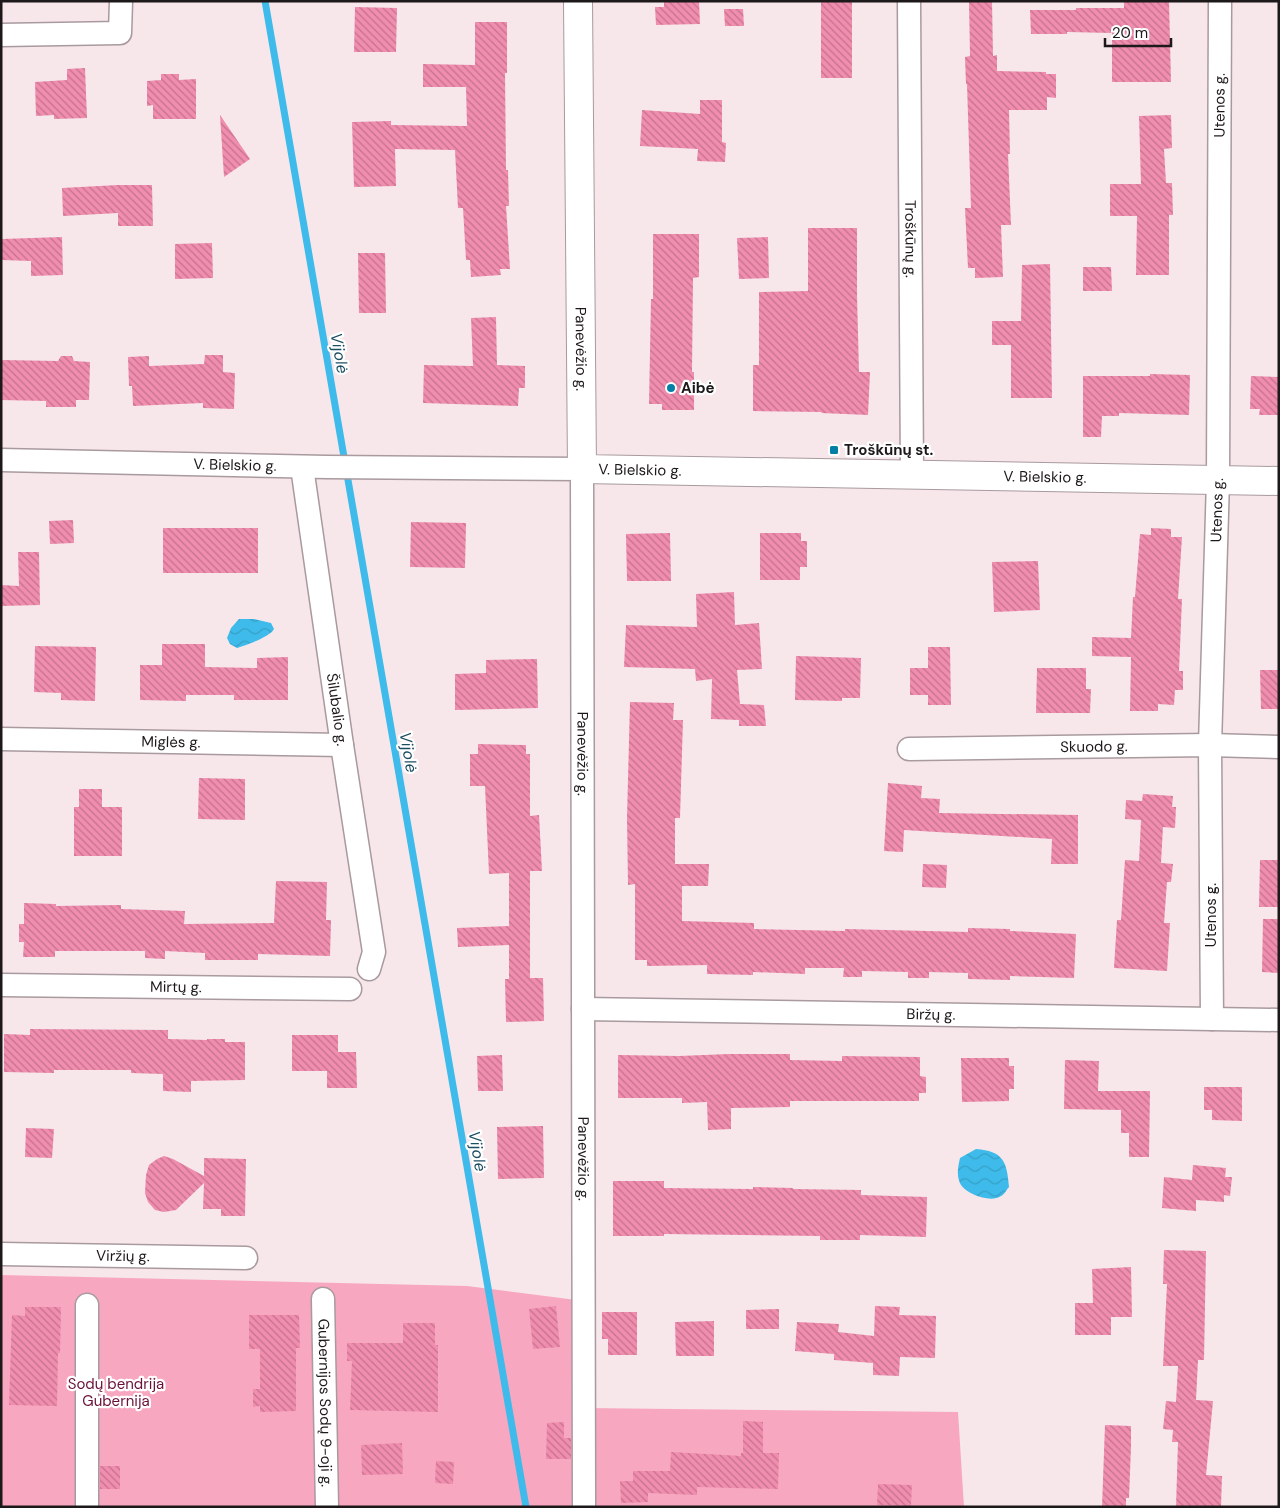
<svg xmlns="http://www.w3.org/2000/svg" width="1280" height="1508" font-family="'DM Sans',sans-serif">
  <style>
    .green { fill: #f8a7c0 }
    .water { fill: url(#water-waves) }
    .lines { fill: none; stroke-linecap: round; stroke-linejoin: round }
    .stream { stroke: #3ebbea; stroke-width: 7 }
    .building { fill: url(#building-back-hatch) }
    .minor-casing { stroke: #a89a9e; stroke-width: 25 }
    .tertiary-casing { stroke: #a89a9e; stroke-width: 30 }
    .minor { stroke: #fff; stroke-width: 22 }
    .tertiary { stroke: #fff; stroke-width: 28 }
    .poi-dot { fill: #057fa6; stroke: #fff; stroke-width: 2 }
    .labels { text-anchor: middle; stroke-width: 4.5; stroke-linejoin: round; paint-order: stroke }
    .street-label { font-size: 15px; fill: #1d1819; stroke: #fff }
    .poi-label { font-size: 15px; font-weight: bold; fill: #1d1819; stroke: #fff; text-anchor: start }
    .park-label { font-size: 15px; fill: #691138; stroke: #fff }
    .water-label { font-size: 16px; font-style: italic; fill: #1c4e62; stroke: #fff }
  </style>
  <defs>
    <pattern id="water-waves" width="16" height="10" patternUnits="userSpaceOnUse" patternTransform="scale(1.25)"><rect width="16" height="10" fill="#3ebbea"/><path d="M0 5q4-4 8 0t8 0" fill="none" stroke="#36a0c8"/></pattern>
    <pattern id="building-back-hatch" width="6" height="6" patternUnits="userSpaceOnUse" patternTransform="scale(1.25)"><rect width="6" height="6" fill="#f18dae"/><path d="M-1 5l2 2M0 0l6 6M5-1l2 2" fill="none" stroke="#c3728d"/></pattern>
  </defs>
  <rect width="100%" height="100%" fill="#f7e7eb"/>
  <polygon class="green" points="1,1275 467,1286 584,1301 584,1408 958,1412 964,1507 1,1507"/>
  <g class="water">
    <path d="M239 619H254L271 623 274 629C270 637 246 645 237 648L230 644 227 638 231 628Z"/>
    <path d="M976 1149C1003 1151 1007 1161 1009 1187 1007 1189 1004 1195 1001 1196 991 1203 968 1195 961 1185 956 1176 958 1167 960 1158Z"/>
  </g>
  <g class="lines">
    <polyline class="stream" points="265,1 526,1507"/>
  </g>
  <g class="building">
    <polygon points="664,1 699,1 700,24 656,25 655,7 664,7"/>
    <rect x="821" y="1" width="31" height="77"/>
    <polygon points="969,1 992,1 993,56 997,55 997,71 1046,72 1046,74 1056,74 1056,98 1047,97 1047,110 1009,110 1010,154 1008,154 1011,225 1001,225 1003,277 975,278 975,268 968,268 965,208 971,208 967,84 966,84 965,57 970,56"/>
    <polygon points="1124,1 1169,1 1171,82 1112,82 1112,33 1067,32 1067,34 1031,34 1030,10 1076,10 1076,8 1124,8"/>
    <polygon points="355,7 397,8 396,52 354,52"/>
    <polygon points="724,9 743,9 744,26 725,26"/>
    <polygon points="475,22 507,22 507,73 505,73 506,170 508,170 509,206 506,206 510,269 500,269 501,275 471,277 470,260 466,260 463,208 458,208 455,150 395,149 396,186 354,187 352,122 391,121 391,125 467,126 466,87 423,87 423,64 475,65"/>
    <polygon points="85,68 87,118 54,119 54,115 36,116 35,82 67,80 67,69"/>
    <polygon points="161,74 179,74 179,80 196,79 196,119 153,119 153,105 147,106 147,81 161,80"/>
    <polygon points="700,100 722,100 722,142 726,143 725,162 697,161 698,149 640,146 642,110 700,114"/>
    <polygon points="220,115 250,159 224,177"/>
    <polygon points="1171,115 1172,148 1164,149 1166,183 1172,183 1173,215 1169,215 1169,275 1136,275 1137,216 1110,216 1110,184 1141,184 1139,116"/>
    <polygon points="118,185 152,185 153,226 118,226 118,213 63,216 62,188"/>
    <polygon points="808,228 857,228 857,295 859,372 870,372 868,415 821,413 822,412 753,411 753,365 759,365 759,292 808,291"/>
    <polygon points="653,234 699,234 699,277 693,278 692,372 694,372 694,410 662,410 662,404 649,404 651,299 653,299"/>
    <polygon points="62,237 63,275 31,276 31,261 2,260 2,239"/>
    <polygon points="768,237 769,278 739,279 737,238"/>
    <polygon points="212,243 213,278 175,279 175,244"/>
    <polygon points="358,253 385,253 386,313 359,313"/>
    <polygon points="1050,264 1052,398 1011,398 1011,345 992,345 992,321 1021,321 1022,265"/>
    <polygon points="1083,267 1111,267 1112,291 1083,291"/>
    <polygon points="496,317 497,365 525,366 525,388 519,388 518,406 423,403 424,365 473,366 471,318"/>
    <polygon points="205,355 223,355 223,372 235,373 234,409 203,408 203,403 133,406 132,386 129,386 128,357 149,356 149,366 204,364"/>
    <polygon points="61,356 72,356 74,361 90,362 89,400 76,400 76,407 46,407 46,401 1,400 1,360 58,361"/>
    <polygon points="1150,374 1190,375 1189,415 1119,413 1119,416 1102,416 1101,437 1083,437 1083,376 1150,376"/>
    <polygon points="1251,376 1279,377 1279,415 1259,415 1260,409 1250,409"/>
    <polygon points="73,520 74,543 50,544 49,521"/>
    <polygon points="411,522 466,523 465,568 410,567"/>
    <rect x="163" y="528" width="95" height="45"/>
    <polygon points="1151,528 1171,529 1171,537 1182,537 1178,599 1182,599 1179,671 1183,671 1183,690 1175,690 1174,705 1158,704 1158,711 1130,711 1131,657 1092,656 1092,637 1131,638 1133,597 1135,597 1140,534 1151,535"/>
    <polygon points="670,533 671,581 627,581 626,534"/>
    <polygon points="760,533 801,533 801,541 807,541 807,567 800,567 800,580 760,580"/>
    <polygon points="18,552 39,552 40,605 1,606 1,585 19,586"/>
    <polygon points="1038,561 1040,610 994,612 992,562"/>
    <polygon points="734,592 735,625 759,623 762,669 737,670 740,704 764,705 766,726 739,726 739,720 711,719 712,679 696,681 695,669 624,667 626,625 697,627 696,594"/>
    <polygon points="162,644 205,644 205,667 257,668 257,658 288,657 288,700 234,700 234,695 186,695 186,701 140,700 140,665 162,665"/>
    <polygon points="35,646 96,647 95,701 61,700 61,693 34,692"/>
    <polygon points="928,647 950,647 951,705 928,705 928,695 910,695 910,668 928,668"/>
    <polygon points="796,656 861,658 860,698 842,698 842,701 795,700"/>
    <polygon points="537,659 538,708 455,710 455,674 486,673 486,660"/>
    <polygon points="1037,668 1086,668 1086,689 1091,689 1090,713 1036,713"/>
    <polygon points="1260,670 1279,670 1279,709 1261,709"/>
    <polygon points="630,702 674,703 673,720 683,720 680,818 675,818 675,864 709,864 708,886 682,886 682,921 754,923 754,929 845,931 845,929 968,932 968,928 1010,929 1010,931 1076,934 1074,978 1010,976 1010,980 968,979 968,973 929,972 929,978 908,978 908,972 862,971 862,977 843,977 844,968 805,968 805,974 753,972 753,975 707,974 707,965 647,966 647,960 635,960 635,884 628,885 627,818"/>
    <polygon points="478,744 526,745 526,754 530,754 530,816 539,815 542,871 530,871 530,978 543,978 544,1021 506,1022 505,979 509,979 509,945 458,947 457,928 509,926 509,873 489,874 485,786 470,786 470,754 478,754"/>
    <polygon points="199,778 245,779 245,820 198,819"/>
    <polygon points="888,783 922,786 921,798 940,799 939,813 1078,815 1078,864 1051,864 1052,839 904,830 903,852 884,851"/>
    <polygon points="79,789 102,789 102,807 122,807 122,856 74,856 74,807 79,807"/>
    <polygon points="1143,794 1173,796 1172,807 1176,807 1175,828 1163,827 1161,863 1173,864 1171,882 1167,882 1164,923 1170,923 1167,971 1114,968 1117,920 1121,920 1125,860 1139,861 1141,820 1125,819 1126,800 1142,801"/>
    <polygon points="1260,860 1279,860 1279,907 1259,907"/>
    <polygon points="923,864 947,865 946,888 922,887"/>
    <polygon points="276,881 327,882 326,920 331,920 330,956 258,954 258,960 205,960 205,953 165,951 165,959 145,958 145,951 55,951 55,957 23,957 24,942 19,942 19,924 24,924 24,903 56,904 56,906 121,905 121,909 185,911 184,924 274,923"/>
    <polygon points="1263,919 1279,919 1279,973 1262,972"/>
    <polygon points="30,1029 168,1030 168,1039 207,1040 207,1039 225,1039 225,1042 245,1042 245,1080 191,1081 191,1092 163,1091 163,1074 131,1073 131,1070 54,1070 54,1073 4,1072 4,1034 30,1035"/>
    <polygon points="292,1035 338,1035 338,1052 356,1052 357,1088 327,1088 327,1071 292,1071"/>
    <polygon points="729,1054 790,1054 790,1060 842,1061 842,1056 920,1057 920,1076 926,1077 926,1093 919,1093 919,1101 790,1101 790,1107 731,1108 731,1129 708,1130 707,1102 682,1103 682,1098 618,1098 618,1055 679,1056"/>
    <polygon points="502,1055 503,1091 478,1091 477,1056"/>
    <polygon points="961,1058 1009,1058 1009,1066 1014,1066 1014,1089 1009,1089 1009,1101 962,1102"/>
    <polygon points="1065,1060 1099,1061 1098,1091 1150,1091 1149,1157 1129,1157 1129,1133 1121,1133 1121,1110 1064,1109"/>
    <polygon points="1204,1087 1242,1087 1242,1121 1212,1120 1212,1110 1204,1110"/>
    <polygon points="543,1126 544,1178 498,1179 497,1127"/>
    <polygon points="26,1128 54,1129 52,1158 25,1157"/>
    <polygon points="164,1156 173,1159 204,1176 204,1158 246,1159 245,1216 221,1216 221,1209 203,1209 204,1183 176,1210 164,1212 155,1210 148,1202 145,1193 146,1175 149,1165 157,1159"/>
    <polygon points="1193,1165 1226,1168 1225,1177 1232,1177 1230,1196 1224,1195 1224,1202 1196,1200 1196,1211 1162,1208 1164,1177 1192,1180"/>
    <polygon points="613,1181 664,1181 664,1188 753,1189 753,1187 793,1188 793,1189 861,1190 861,1195 927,1197 926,1237 860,1235 860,1240 820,1240 820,1236 664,1234 664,1236 613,1236"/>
    <polygon points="1164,1250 1206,1251 1204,1360 1198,1360 1196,1400 1213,1401 1206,1475 1222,1476 1221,1507 1176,1507 1178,1442 1172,1442 1173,1430 1163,1429 1166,1401 1176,1402 1178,1366 1163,1366 1167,1284 1163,1284"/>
    <polygon points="1131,1267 1132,1317 1111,1317 1111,1335 1075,1335 1075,1303 1093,1303 1092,1269"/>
    <polygon points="556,1306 560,1347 533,1349 529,1309"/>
    <polygon points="875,1306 900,1307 899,1315 936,1316 935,1358 900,1357 899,1376 873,1375 873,1363 834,1360 834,1354 795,1351 797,1322 839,1324 838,1332 874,1336"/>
    <polygon points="25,1307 61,1307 60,1353 58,1353 57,1406 9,1405 12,1315 25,1316"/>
    <polygon points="779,1309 779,1329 746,1329 746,1310"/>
    <polygon points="602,1312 637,1312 637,1355 608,1355 608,1339 602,1339"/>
    <polygon points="249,1315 299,1315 300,1348 296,1348 296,1411 260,1412 260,1406 253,1407 253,1389 260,1389 260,1349 249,1349"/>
    <polygon points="714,1321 714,1356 676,1356 675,1322"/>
    <polygon points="403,1323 435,1323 435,1345 438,1345 438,1412 350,1410 352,1361 347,1361 347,1343 403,1343"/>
    <polygon points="743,1421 763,1422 763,1453 779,1453 778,1489 697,1487 697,1495 648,1493 648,1502 621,1503 620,1481 633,1481 633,1471 670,1471 671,1452 741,1456 741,1453 743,1453"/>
    <polygon points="564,1422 564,1438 571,1438 571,1459 546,1459 547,1423"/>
    <polygon points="1105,1425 1131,1426 1131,1447 1129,1498 1126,1498 1126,1507 1102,1507"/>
    <polygon points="402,1443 403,1474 362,1475 361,1445"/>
    <polygon points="436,1461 454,1462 453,1484 435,1483"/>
    <rect x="100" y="1466" width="20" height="23"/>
    <polygon points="878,1484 912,1485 911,1506 877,1505"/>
  </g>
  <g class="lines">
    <defs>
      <g id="minor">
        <path id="s1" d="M909 1 912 475"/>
        <polyline points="1,35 120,33 121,1"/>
        <path id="s2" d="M1 460 327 467 582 469 584 1507"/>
        <path id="s3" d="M302 467 342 745 374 952 369 969"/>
        <path id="s4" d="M1 739 342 745"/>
        <path id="s5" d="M909 749 1210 745 1279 747"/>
        <path id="s6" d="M1 985 350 989"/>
        <path id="s7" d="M583 1009 1279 1020"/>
        <path id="s8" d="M1212 1019 1210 745 1218 480 1220 1"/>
        <path id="s9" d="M1 1254 246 1258"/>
        <path id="s10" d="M323 1299 327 1507"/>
        <polyline points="87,1305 87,1507"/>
      </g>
      <g id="tertiary">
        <path id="s11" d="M578 1 582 469 1279 481"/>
      </g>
    </defs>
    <use href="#minor" class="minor-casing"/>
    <use href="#tertiary" class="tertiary-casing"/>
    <use href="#minor" class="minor"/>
    <use href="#tertiary" class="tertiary"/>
  </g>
  <g class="poi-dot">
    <circle cx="671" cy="388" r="5"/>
    <rect x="829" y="445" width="10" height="10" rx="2.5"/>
  </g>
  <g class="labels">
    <g class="street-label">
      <text dy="5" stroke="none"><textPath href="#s8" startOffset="914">Utenos g.</textPath></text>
      <text dy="5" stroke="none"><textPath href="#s1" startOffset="238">Troškūnų g.</textPath></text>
      <text dy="5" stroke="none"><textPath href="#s11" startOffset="348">Panevėžio g.</textPath></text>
      <text dy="5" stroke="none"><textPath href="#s2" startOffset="234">V. Bielskio g.</textPath></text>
      <text dy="5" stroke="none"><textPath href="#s11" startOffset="526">V. Bielskio g.</textPath></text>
      <text dy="5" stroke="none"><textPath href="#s11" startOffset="931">V. Bielskio g.</textPath></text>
      <text dy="5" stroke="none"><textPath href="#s8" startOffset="509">Utenos g.</textPath></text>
      <text dy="5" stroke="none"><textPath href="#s3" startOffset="245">Šilubalio g.</textPath></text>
      <text dy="5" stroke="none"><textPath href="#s4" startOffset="170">Miglės g.</textPath></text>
      <text dy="5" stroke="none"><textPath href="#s5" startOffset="185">Skuodo g.</textPath></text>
      <text dy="5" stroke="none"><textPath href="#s2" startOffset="866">Panevėžio g.</textPath></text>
      <text transform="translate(1211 915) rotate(-90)" y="5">Utenos g.</text>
      <text dy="5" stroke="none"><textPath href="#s6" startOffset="175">Mirtų g.</textPath></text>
      <text dy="5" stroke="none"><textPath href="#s7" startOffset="348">Biržų g.</textPath></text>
      <text dy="5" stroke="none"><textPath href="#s2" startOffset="1271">Panevėžio g.</textPath></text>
      <text dy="5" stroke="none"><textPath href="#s9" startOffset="122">Viržių g.</textPath></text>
      <text dy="5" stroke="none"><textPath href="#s10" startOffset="104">Gubernijos Sodų 9-oji g.</textPath></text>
    </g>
    <g class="poi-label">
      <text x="681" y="393">Aibė</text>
      <text x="844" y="455">Troškūnų st.</text>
    </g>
    <g class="park-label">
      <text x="116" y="1389">Sodų bendrija<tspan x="116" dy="17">Gubernija</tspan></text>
    </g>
    <g class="water-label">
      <text transform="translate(340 353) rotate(80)" y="6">Vijolė</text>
      <text transform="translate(409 752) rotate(80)" y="6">Vijolė</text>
      <text transform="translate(478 1151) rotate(80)" y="6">Vijolė</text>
    </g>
  </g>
  <rect width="1280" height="1508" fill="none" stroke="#1d1819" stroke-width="5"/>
  <path d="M1105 38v8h66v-8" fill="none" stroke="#1d1819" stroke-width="2.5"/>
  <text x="1112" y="38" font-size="15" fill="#1d1819" stroke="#ffffff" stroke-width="4" paint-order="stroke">20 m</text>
</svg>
